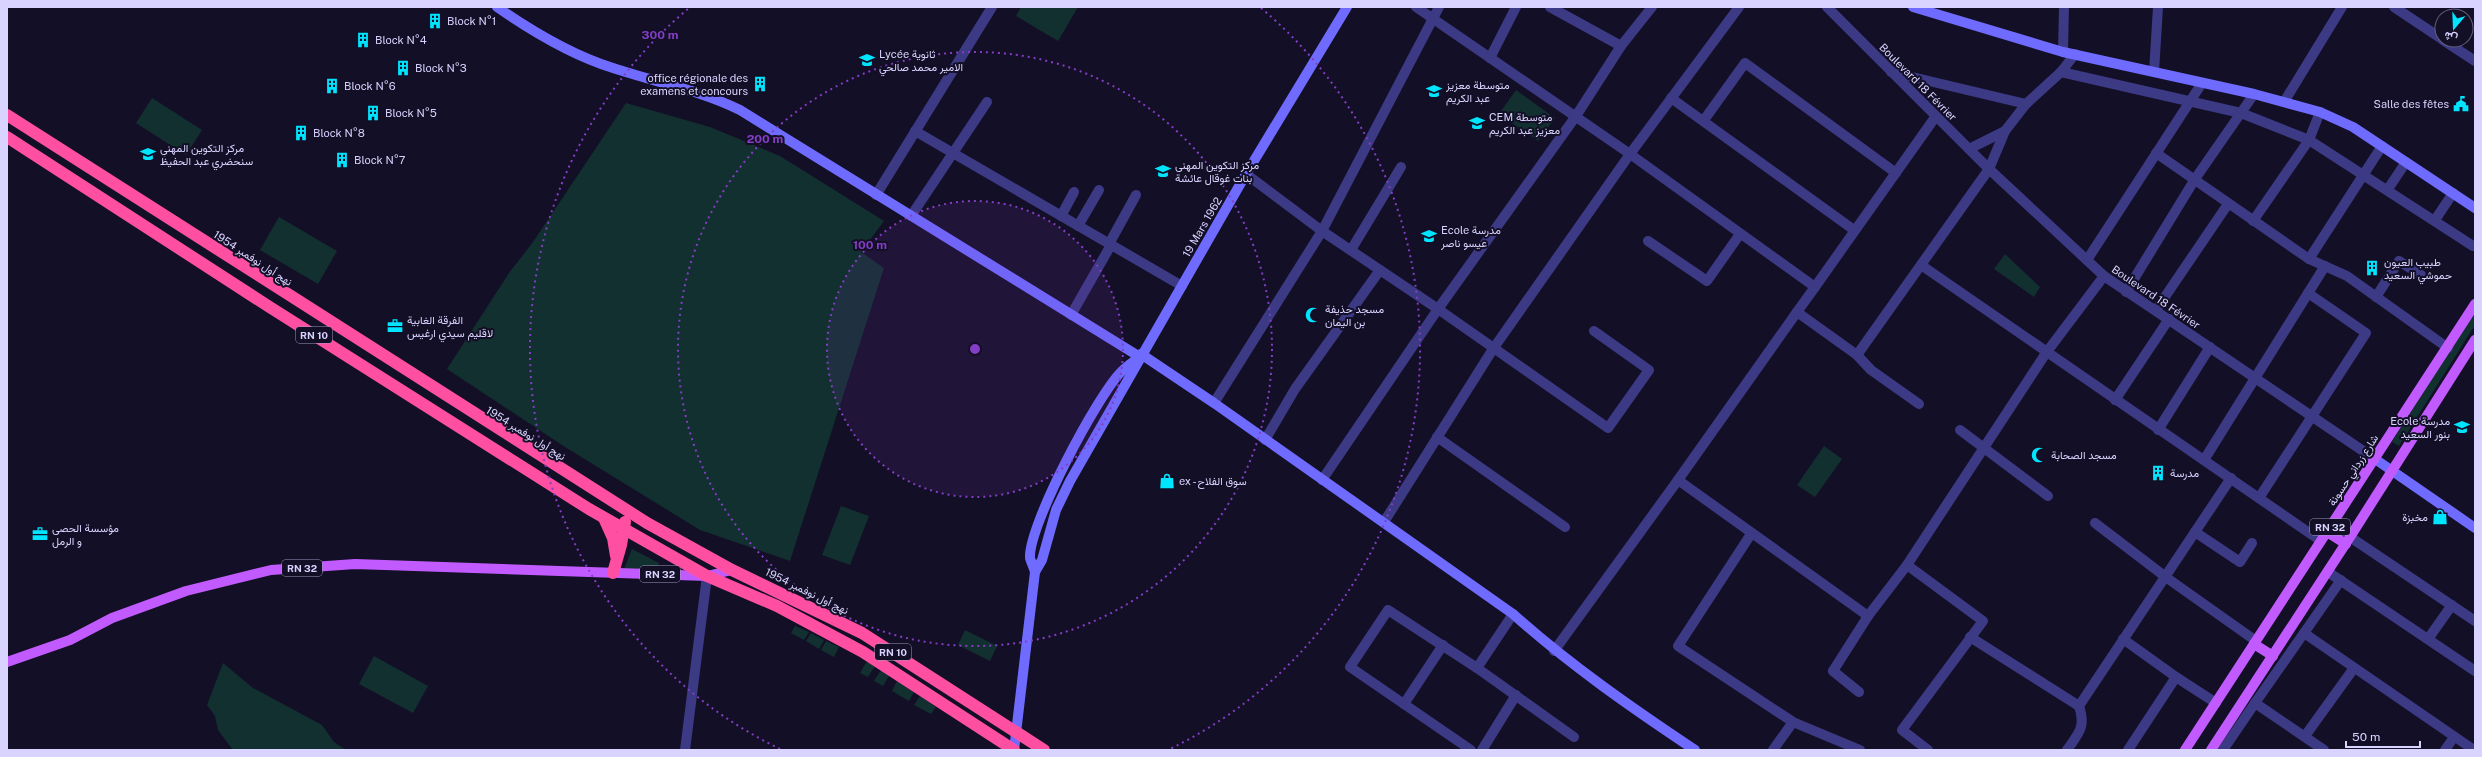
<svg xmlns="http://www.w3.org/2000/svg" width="2482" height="757" font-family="'Public Sans',Vazirmatn,sans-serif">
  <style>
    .green { fill: #12302f }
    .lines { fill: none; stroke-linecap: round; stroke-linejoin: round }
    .street { stroke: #3d3a85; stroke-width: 10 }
    .secondary { stroke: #6f6bff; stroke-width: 10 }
    .primary { stroke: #c25bff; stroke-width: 10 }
    .highway { stroke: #ff4fa3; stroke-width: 12 }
    .ring { fill: none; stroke: #843dc5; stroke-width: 2; stroke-dasharray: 2 4 }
    .labels { text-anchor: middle; stroke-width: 4; stroke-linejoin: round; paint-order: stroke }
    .shield { fill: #130f26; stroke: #9e99be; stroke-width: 1 }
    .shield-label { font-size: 10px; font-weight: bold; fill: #d9d4ff }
    .poi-label { font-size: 11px; fill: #d9d4ff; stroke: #130f26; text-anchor: start }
    .street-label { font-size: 11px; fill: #d9d4ff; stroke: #130f26 }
    .centre { fill: #843dc5; stroke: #130f26; stroke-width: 2 }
    .ring-label { font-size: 12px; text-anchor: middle; font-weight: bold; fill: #843dc5; stroke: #130f26; stroke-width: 4; stroke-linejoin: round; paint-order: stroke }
  </style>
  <rect width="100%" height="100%" fill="#130f26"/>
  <g class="green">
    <polygon points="1021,7 1078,7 1058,41 1016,16"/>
    <polygon points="1516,90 1555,118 1538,141 1499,114"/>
    <polygon points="152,98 202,130 186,155 136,123"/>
    <polygon points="626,103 710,127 780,156 884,221 861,252 884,268 790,561 700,530 565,447 447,369 509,273 533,242"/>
    <polygon points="279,217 337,251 318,284 260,250"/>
    <polygon points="2005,254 2040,287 2034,297 1994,269"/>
    <polygon points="2475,310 2475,325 2399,446 2392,442"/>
    <polygon points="1824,446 1842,459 1815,497 1797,485"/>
    <polygon points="841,506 869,516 850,565 822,555"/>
    <polygon points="632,549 659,563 657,570 624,569"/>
    <polygon points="795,626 809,632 804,640 791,633"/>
    <polygon points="965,630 997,646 990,661 958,645"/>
    <polygon points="811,633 824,640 819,649 806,641"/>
    <polygon points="826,641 839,647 834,657 821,650"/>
    <polygon points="374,656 428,686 413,713 359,684"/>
    <polygon points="867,661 875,666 868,677 860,673"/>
    <polygon points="223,663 253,688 322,725 334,742 346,750 233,750 218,730 215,716 207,705"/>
    <polygon points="881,670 889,676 883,686 874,681"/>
    <polygon points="897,681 914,692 909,701 892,691"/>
    <polygon points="920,696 936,707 931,714 914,705"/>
  </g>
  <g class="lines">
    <g class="street">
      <polyline points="1416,7 1630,154 1815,287 1936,116"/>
      <polyline points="1550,7 1621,46"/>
      <polyline points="1827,7 1989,169 2104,276 2375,459"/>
      <polyline points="2394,7 2442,39"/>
      <polyline points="2443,40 2475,61"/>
      <polyline points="2063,52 2064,7"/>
      <polyline points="1490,58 1516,7"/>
      <polyline points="1891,72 2026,104"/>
      <polyline points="2061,72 2241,113 2309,140 2473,246"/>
      <polyline points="2154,72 2158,7"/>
      <polyline points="1671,98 1854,230"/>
      <polyline points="2284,102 2342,7"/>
      <polyline points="1704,120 1745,63 1896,173"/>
      <polyline points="915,131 1182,286"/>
      <polyline points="1969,149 2005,131 2026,104 2061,72 2075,54"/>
      <polyline points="2156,153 2309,259 2347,276 2448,348"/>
      <polyline points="1246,174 1322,231 1438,309 1576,116 1621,46 1652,7"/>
      <polyline points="2388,189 2406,162"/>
      <polyline points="876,195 992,7"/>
      <polyline points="911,216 987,102"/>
      <polyline points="1061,216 1074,192"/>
      <polyline points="2435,220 2453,193"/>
      <polyline points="2253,221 2309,140 2320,112"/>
      <polyline points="1078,226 1099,190"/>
      <polyline points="1648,241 1707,281 1740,234"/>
      <polyline points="1109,244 1136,195"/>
      <polyline points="1351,250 1401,167"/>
      <polyline points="2309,259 2382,146"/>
      <polyline points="2087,260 2202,83"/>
      <polyline points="1921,265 2321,541"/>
      <polyline points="1815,287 1797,312 1857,355 1989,169 2005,131"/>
      <polyline points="2126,292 2195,179 2254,94"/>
      <polyline points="2376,297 2399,261 2421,275"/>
      <polyline points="2156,310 2228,204"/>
      <polyline points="1797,312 1678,480 1868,616"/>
      <polyline points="1071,315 1111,245"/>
      <polyline points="1857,355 1871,370 1919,404"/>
      <polyline points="2115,400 2169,319"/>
      <polyline points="1214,403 1322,231 1439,7"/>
      <polyline points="1960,430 2048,496"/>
      <polyline points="2158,430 2210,347"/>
      <polyline points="1437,437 1565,527"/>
      <polyline points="1265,440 1295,389 1380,270"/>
      <polyline points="2204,460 2325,266"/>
      <polyline points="1322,480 1438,309 1608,428 1649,370 1594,331"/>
      <polyline points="2259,498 2366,333 2308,293"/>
      <polyline points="1384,522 1493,349 1630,154 1739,7"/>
      <polyline points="2095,523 2167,578 2256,641"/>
      <polyline points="2195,532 2240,562 2252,543"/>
      <polyline points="1751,534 1678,646 1793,722 1860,750"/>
      <polyline points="2350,537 2475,621"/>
      <polyline points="1907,565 1983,621 1902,730 1928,750"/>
      <polyline points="2328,572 2475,671"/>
      <polyline points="1513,614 1477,668 1574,737"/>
      <polyline points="2304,633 2341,580"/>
      <polyline points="1970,637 2079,706"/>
      <polyline points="2123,639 2176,677 2128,750"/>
      <polyline points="2428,639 2452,605"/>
      <polyline points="1554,651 1678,480"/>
      <polyline points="2176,677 2216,703"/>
      <polyline points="1859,692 1833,671 1868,616 1907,565 2046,353 2104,276"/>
      <polyline points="1404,704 1443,645"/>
      <polyline points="2305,736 2354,668"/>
      <polyline points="685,750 707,576"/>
      <polyline points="1471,750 1350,667 1388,610 1477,668"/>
      <polyline points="1482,750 1516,695"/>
      <polyline points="1773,750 1793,722"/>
      <path d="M2067 750C2079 733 2086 727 2079 706L2231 478"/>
      <polyline points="2223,750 2255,703"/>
      <polyline points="2324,750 2255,703 2304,633 2474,750"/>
      <polyline points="2445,750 2454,737"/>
    </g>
    <g class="secondary">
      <path d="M497 7C533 32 571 55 613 68 655 82 700 90 740 110L1140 357"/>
      <polyline points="1913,7 2063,52 2254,94 2320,112 2353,127 2475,208"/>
      <path d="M1141 354 1214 403 1513 614C1570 665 1632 708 1695 750"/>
      <polyline points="2375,459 2475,528"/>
      <polyline points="1035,572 1042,560 1056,510 1070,481 1246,174 1347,7"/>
      <path d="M1014 750 1035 572C1034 568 1031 562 1030 558 1028 526 1098 394 1122 371 1127 366 1133 362 1138 358"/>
    </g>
    <g class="primary">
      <polyline points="2327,532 2346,544"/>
      <polyline points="2254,644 2273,656"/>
      <polyline points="7,662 70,640 112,618 186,591 271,570 355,564 707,576 732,570"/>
      <polyline points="2185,750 2475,304"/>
      <polyline points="2211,750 2350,537 2475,340"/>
    </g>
    <g class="highway">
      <polyline points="7,115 647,523 732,570 862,633 1044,750"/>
      <polyline points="7,137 268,306 589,509 707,576 777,606 863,652 1014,750"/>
      <polyline points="604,518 613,538 616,556"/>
      <polyline points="613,573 621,545 625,522"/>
    </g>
  </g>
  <circle cx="975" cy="349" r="148" fill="#843dc5" fill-opacity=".12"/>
  <g class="ring">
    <circle cx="975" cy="349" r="148"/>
    <circle cx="975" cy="349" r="297"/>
    <path d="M780 749A445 445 0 0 1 689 8M1261 8A445 445 0 0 1 1170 749"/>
  </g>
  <defs>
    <symbol id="building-bare" viewBox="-9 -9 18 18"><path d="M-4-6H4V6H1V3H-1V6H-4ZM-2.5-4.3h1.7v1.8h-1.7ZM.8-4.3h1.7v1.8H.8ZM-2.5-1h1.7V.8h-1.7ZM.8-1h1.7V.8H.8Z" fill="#00e5ff" stroke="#130f26" stroke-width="2.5" paint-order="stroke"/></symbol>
    <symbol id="school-bare" viewBox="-9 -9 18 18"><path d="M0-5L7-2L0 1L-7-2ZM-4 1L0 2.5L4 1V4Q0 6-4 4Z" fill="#00e5ff" stroke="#130f26" stroke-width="2.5" paint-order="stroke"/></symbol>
    <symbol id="civic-bare" viewBox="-9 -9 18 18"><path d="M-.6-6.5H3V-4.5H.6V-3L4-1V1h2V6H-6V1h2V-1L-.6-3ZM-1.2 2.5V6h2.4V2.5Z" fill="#00e5ff" stroke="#130f26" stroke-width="2.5" paint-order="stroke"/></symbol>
    <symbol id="university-bare" viewBox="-9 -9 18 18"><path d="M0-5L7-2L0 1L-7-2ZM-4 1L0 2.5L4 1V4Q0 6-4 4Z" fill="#00e5ff" stroke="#130f26" stroke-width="2.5" paint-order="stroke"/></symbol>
    <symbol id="mosque-bare" viewBox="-9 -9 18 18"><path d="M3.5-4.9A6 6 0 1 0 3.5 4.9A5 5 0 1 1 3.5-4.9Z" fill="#00e5ff" stroke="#130f26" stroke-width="2.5" paint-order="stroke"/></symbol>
    <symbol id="office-bare" viewBox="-9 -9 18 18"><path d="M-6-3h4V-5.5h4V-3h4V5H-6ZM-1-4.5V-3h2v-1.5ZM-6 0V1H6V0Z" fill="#00e5ff" stroke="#130f26" stroke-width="2.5" paint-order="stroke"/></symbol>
    <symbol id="shop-bare" viewBox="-9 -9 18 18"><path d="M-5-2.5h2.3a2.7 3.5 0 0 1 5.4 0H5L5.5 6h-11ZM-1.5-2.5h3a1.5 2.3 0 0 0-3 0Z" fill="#00e5ff" stroke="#130f26" stroke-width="2.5" paint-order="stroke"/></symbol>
  </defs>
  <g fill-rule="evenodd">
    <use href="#building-bare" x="424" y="10" width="22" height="22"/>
    <use href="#building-bare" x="352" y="29" width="22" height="22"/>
    <use href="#school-bare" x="856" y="49" width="22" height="22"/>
    <use href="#building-bare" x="392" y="57" width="22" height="22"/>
    <use href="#building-bare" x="749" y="73" width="22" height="22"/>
    <use href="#building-bare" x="321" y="75" width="22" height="22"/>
    <use href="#school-bare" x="1423" y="80" width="22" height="22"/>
    <use href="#civic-bare" x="2450" y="93" width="22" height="22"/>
    <use href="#building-bare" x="362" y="102" width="22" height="22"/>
    <use href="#school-bare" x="1466" y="112" width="22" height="22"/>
    <use href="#building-bare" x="290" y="122" width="22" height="22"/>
    <use href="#university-bare" x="137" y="143" width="22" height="22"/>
    <use href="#building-bare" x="331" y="149" width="22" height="22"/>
    <use href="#university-bare" x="1152" y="160" width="22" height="22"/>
    <use href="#school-bare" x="1418" y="225" width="22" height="22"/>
    <use href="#building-bare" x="2361" y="257" width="22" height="22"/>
    <use href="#mosque-bare" x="1302" y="304" width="22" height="22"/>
    <use href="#office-bare" x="384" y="315" width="22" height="22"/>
    <use href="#school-bare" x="2451" y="416" width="22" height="22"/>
    <use href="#mosque-bare" x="2028" y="444" width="22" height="22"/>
    <use href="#building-bare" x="2147" y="462" width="22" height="22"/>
    <use href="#shop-bare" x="1156" y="470" width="22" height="22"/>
    <use href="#shop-bare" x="2429" y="506" width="22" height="22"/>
    <use href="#office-bare" x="29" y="523" width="22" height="22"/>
  </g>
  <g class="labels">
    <g class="shield">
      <rect x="296" y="327" width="36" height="16" rx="3"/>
      <rect x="2310" y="519" width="40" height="16" rx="3"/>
      <rect x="282" y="560" width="40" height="16" rx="3"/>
      <rect x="640" y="566" width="40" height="16" rx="3"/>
      <rect x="875" y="644" width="36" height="16" rx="3"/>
    </g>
    <g class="shield-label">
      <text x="314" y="339">RN 10</text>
      <text x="2330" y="531">RN 32</text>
      <text x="302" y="572">RN 32</text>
      <text x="660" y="578">RN 32</text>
      <text x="893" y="656">RN 10</text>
    </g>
    <g class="poi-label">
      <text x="447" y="25">Block N°1</text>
      <text x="375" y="44">Block N°4</text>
      <text x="879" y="58">Lycée ثانوية<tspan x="879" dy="13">الامير محمد صالحي</tspan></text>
      <text x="415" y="72">Block N°3</text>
      <text x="748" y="82" text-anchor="end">office régionale des<tspan x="748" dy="13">examens et concours</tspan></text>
      <text x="1446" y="89">متوسطة معزيز<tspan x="1446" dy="13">عبد الكريم</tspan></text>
      <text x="344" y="90">Block N°6</text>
      <text x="2449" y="108" text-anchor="end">Salle des fêtes</text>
      <text x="385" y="117">Block N°5</text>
      <text x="1489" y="121">CEM متوسطة<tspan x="1489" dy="13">معزيز عبد الكريم</tspan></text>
      <text x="313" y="137">Block N°8</text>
      <text x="160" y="152">مركز التكوين المهني<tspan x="160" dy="13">سنحضري عبد الحفيظ</tspan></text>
      <text x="354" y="164">Block N°7</text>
      <text x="1175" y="169">مركز التكوين المهني<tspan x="1175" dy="13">بنات غوقال عائشة</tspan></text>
      <text x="1441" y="234">Ecole مدرسة<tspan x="1441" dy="13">عيسو ناصر</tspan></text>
      <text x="2384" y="266">طبيب العيون<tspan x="2384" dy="13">حموشي السعيد</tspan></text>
      <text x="1325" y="313">مسجد حذيفة<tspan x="1325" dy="13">بن اليمان</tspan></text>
      <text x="407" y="324">الفرقة الغابية<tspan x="407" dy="13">لاقليم سيدي ارغيس</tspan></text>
      <text x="2450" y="425" text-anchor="end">Ecole مدرسة<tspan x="2450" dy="13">بنور السعيد</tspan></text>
      <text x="2051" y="459">مسجد الصحابة</text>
      <text x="2170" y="477">مدرسة</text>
      <text x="1179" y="485">ex - سوق الفلاح</text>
      <text x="2428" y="521" text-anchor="end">مخبزة</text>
      <text x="52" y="532">مؤسسة الحصى<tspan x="52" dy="13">و الرمل</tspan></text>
    </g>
    <g class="street-label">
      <text transform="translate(1918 82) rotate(45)" y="4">Boulevard 18 Février</text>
      <text transform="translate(1202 227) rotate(-60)" y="4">19 Mars 1962</text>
      <text transform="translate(253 258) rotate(33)" y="4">نهج أول نوفمبر 1954</text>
      <text transform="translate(2156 297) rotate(34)" y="4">Boulevard 18 Février</text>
      <text transform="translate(526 433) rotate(32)" y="4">نهج أول نوفمبر 1954</text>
      <text transform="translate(2353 470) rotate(-57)" y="4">شارع زرداني حسونة</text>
      <text transform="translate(807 591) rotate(26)" y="4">نهج أول نوفمبر 1954</text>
    </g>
  </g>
  <circle cx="975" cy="349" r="6" class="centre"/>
  <g class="ring-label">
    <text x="660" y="39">300 m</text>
    <text x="765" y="143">200 m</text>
    <text x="870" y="249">100 m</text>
  </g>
  <rect width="2482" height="757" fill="none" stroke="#d9d4ff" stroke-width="16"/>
  <g transform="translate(2454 28) rotate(199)"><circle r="19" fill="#130f26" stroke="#625e7d"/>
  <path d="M0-3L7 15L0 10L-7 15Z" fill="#00e5ff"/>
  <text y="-6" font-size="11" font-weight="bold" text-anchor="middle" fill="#d9d4ff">ش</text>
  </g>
  <path d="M2346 741v6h74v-6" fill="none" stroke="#d9d4ff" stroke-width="2"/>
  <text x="2352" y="741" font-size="12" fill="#d9d4ff" stroke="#130f26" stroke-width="3" paint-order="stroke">50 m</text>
</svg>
